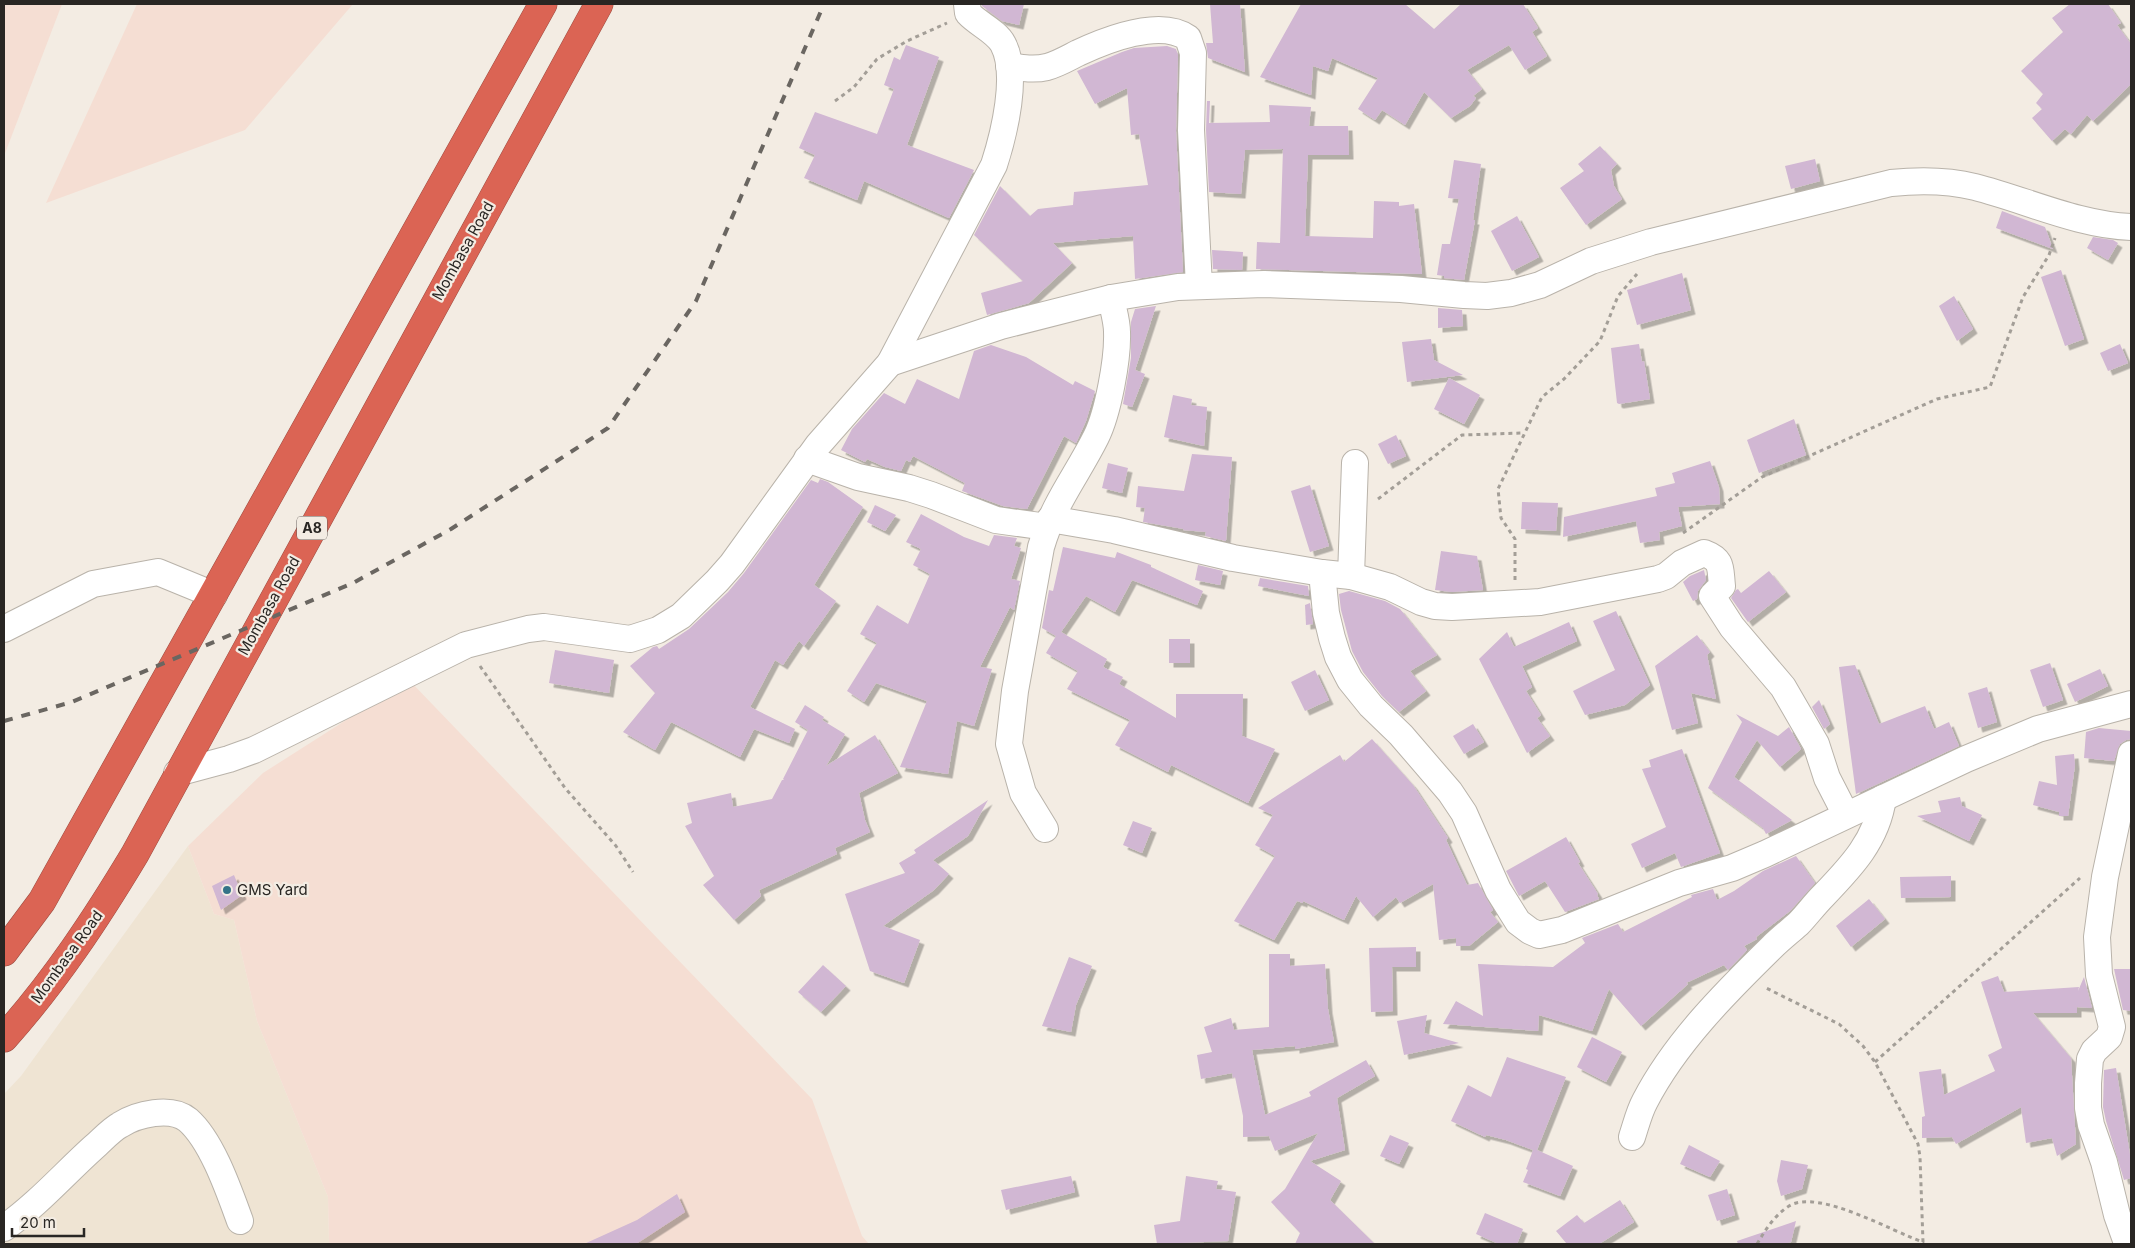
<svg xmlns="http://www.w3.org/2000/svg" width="2135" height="1248" font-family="Inter,sans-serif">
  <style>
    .built { fill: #efe4d3 }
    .industrial { fill: #f5ded3 }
    .building { fill: #d1b7d3; filter: url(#shadow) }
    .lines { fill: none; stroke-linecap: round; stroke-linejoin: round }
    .minor-casing { stroke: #b9b3aa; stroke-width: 28 }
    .highway-casing { stroke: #9d4e43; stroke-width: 29 }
    .path { stroke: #a39e97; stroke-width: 3; stroke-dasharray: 4 4; stroke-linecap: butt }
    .minor { stroke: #fff; stroke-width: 26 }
    .highway { stroke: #db6454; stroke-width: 28 }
    .rail { stroke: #6a6661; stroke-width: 4; stroke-dasharray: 9 9; stroke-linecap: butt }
    .poi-dot { fill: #347388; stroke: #f3ece3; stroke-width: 2 }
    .labels { text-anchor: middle; stroke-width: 4.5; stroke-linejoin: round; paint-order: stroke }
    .shield { fill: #f3ece3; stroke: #66615d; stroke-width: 1 }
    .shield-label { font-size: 14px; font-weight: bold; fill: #292623 }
    .street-label { font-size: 15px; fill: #292623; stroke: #f3ece3 }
    .poi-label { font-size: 15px; fill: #292623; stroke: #f3ece3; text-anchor: start }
  </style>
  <defs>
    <filter id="shadow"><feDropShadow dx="4.5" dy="4.5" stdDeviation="0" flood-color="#0004"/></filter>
  </defs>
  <rect width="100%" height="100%" fill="#f3ece3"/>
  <polygon class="built" points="188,846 214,914 234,920 257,1021 328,1197 329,1244 4,1244 4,1094 21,1076"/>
  <g class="industrial">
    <polygon points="4,4 62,4 4,156"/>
    <polygon points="137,4 353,4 245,130 46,203"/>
    <polygon points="409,680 812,1099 862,1236 869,1244 329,1244 328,1197 257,1021 234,920 214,914 188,846 263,773"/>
  </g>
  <g class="building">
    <polygon points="982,4 1024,4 1019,25 1002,21 982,6"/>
    <polygon points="1210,4 1240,4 1245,72 1208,58 1206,43 1213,43"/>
    <polygon points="1301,4 1405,4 1434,29 1461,4 1523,4 1538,28 1532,32 1547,56 1525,70 1509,45 1467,70 1482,89 1473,96 1476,98 1470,106 1451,118 1424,92 1405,125 1382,110 1375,120 1358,109 1378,78 1332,58 1328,71 1313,66 1311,95 1260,77"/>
    <polygon points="2070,4 2108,4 2121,23 2117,25 2131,44 2131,84 2093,121 2087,115 2071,134 2065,129 2052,141 2032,118 2042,109 2036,103 2043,94 2021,71 2063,32 2052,18"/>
    <polygon points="906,45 939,57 907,145 974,170 949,218 864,181 857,200 804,178 815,155 799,148 815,112 877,134 894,89 884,85 894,57 900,60"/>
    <polygon points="1167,46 1176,49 1178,55 1176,131 1183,272 1135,279 1133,236 1053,243 1072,263 1029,303 987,315 981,293 1023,281 974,235 1000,186 1030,216 1038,209 1073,205 1074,192 1148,185 1139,134 1131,135 1127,88 1095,104 1077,71 1122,52 1134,48"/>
    <polygon points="1207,101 1210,101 1209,123 1270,122 1269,105 1311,107 1309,126 1348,126 1349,155 1308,155 1305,236 1373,238 1374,201 1399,202 1399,206 1414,204 1422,274 1256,269 1257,242 1280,243 1283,149 1245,150 1241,194 1209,192 1206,130"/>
    <polygon points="1600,146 1617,164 1611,170 1614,186 1622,199 1586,225 1560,188 1584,171 1578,164"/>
    <polygon points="1815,159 1820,181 1791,189 1785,166"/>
    <polygon points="1454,160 1481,164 1473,220 1475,220 1464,280 1444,278 1444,276 1437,275 1442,244 1450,244 1459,199 1448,198"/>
    <polygon points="2002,211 2045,227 2053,249 1996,228"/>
    <polygon points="1517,216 1539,257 1512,271 1491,231"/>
    <polygon points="2093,237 2113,240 2118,243 2108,260 2087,248"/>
    <polygon points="1212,250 1243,252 1242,270 1213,269"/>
    <polygon points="2061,270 2084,339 2065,346 2041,277"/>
    <polygon points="1682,273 1691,310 1637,325 1627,290"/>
    <polygon points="1954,296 1973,329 1957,341 1939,306"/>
    <polygon points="1156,306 1135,370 1145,374 1132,407 1123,404 1131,358 1131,322 1135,309"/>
    <polygon points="1438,308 1462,310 1463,326 1438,328"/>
    <polygon points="1431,339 1434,360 1463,375 1407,382 1402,342"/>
    <polygon points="1639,344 1642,362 1644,361 1650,399 1619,404 1617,403 1611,348"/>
    <polygon points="2120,344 2128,363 2108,371 2100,353"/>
    <polygon points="991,345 1026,357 1073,385 1075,381 1095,391 1086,421 1076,443 1064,436 1027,509 1003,506 962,491 965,483 913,456 910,462 906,460 901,471 885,467 867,459 865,462 841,450 852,429 884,393 905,404 917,379 959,399 974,351"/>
    <polygon points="1449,378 1480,395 1464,424 1434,409"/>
    <polygon points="1173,395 1192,399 1191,405 1207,407 1204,446 1164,437"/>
    <polygon points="1794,419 1806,455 1759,473 1747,440"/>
    <polygon points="1396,435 1406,456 1388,464 1378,444"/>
    <polygon points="1192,454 1232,457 1226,541 1205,536 1206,532 1183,530 1184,529 1143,522 1145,508 1136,507 1138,486 1184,491"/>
    <polygon points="1710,461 1719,487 1720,504 1678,507 1682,526 1659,532 1660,540 1640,543 1636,521 1563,537 1564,517 1657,496 1655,488 1675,483 1672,473"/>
    <polygon points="1108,463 1128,468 1122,493 1102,488"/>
    <polygon points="820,479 828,482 863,507 814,585 836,601 804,646 799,641 783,665 775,660 750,707 795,729 789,743 754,729 740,757 671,722 655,750 623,732 655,693 630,666 653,647 657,646 659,649 689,629 728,592 744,573 811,480 818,483"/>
    <polygon points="1310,485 1329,546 1310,552 1291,491"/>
    <polygon points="1522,502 1558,503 1556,531 1521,529"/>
    <polygon points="875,505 896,515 885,531 867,522"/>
    <polygon points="921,514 964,537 989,546 994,535 1017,538 1014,546 1021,548 1011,579 1020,581 1014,610 1010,607 980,667 992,669 974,726 957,721 948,774 900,767 927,701 876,683 864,702 847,691 877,643 860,634 877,605 908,624 930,574 913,565 921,549 906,542"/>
    <polygon points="1063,547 1115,558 1117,552 1151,565 1151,567 1203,591 1197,605 1132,580 1115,612 1086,596 1061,632 1107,659 1103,667 1123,677 1119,684 1176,718 1176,694 1243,694 1242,736 1275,749 1248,803 1171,765 1168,772 1115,745 1130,720 1067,689 1078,671 1046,653 1056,636 1042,628 1049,590 1053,591"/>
    <polygon points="1441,551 1477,556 1483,590 1452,592 1435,590"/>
    <polygon points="1198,565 1223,571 1220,585 1195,580"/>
    <polygon points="1704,570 1706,580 1698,591 1697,599 1693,601 1683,582 1690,576"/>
    <polygon points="1769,571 1786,592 1748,622 1731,598 1736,590 1738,589 1741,593"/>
    <polygon points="1260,578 1308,586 1309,596 1258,586"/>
    <polygon points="1349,591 1385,601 1400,609 1437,655 1410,671 1426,691 1399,712 1382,696 1363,672 1352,651 1341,610 1339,594"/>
    <polygon points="1310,603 1313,624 1306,625 1305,605"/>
    <polygon points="1616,611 1650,685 1625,705 1585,715 1573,691 1615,670 1593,621"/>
    <polygon points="1569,622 1577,641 1522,666 1532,687 1526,691 1541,715 1537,718 1550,736 1527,753 1479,659 1507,632 1514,647"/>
    <polygon points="1697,635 1710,652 1707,655 1716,699 1691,693 1698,723 1672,730 1655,666"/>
    <rect x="1169" y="639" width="21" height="24"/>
    <polygon points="555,650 614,660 609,693 549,683"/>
    <polygon points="2050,663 2063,700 2043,707 2030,670"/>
    <polygon points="1855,665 1879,724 1925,706 1934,729 1949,722 1959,746 1856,794 1839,667"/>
    <polygon points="2100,669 2108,686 2075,702 2067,684"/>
    <polygon points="1315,670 1329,700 1305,711 1291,682"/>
    <polygon points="1987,687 1997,722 1978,728 1968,693"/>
    <polygon points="1819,700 1830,724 1824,729 1812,707"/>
    <polygon points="805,705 824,717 822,720 845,734 826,766 875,735 898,773 859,793 865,820 870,832 835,848 837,854 759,890 761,896 734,920 703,885 714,876 685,826 692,823 687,803 731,793 733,807 772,799 782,780 784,780 783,779 808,730 795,722"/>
    <polygon points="1736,714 1778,736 1789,727 1801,749 1780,767 1757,740 1734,777 1792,820 1766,834 1763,828 1708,788 1742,722"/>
    <polygon points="1473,724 1484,742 1464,754 1453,736"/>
    <polygon points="2099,728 2131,731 2131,739 2126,740 2120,744 2114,761 2084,758 2086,732"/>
    <polygon points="1372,739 1413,785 1448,838 1446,840 1467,885 1478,883 1493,910 1490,912 1498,922 1469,946 1456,946 1456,938 1439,940 1433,884 1400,903 1396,897 1373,917 1356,896 1344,920 1303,901 1303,903 1297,901 1274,940 1234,921 1275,856 1255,845 1273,815 1258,808 1340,755 1344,762"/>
    <polygon points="1682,749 1720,853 1681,867 1675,853 1642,868 1631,844 1666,827 1642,769 1651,767 1649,760"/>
    <polygon points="2074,754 2075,765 2068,816 2059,816 2059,812 2033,805 2039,781 2057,785 2055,756"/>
    <polygon points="1960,797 1962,806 1982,815 1969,841 1917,816 1941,812 1938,801"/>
    <polygon points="988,800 968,836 933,860 949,874 934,890 883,926 920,940 904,983 870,971 845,894 905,873 899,863 916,853 914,850"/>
    <polygon points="1133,821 1152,828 1142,853 1123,845"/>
    <polygon points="1566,837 1580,862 1578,863 1598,894 1597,895 1599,899 1565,912 1545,881 1519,896 1506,871"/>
    <polygon points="1796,856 1815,883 1790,911 1756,937 1757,939 1744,946 1747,950 1728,970 1724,965 1686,983 1688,984 1641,1026 1609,989 1592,1031 1539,1015 1538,1031 1443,1024 1456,1001 1483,1016 1478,964 1553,967 1585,943 1582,938 1618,924 1623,932 1692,897 1691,895 1713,889 1717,900 1734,891 1763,871"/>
    <polygon points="234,875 242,895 221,910 212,886"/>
    <polygon points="1951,876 1951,897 1901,898 1900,877"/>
    <polygon points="1869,899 1885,919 1851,947 1836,926"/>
    <polygon points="1416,947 1416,967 1392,967 1393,1011 1371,1012 1369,948"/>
    <polygon points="1269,954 1290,954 1290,966 1325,964 1328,1009 1334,1042 1295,1049 1295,1046 1252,1050 1265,1115 1311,1096 1309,1092 1366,1060 1375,1076 1337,1098 1345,1150 1310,1161 1341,1181 1330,1200 1375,1244 1295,1244 1300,1233 1271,1202 1285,1189 1318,1133 1275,1151 1269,1136 1243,1137 1243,1116 1235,1077 1233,1078 1232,1073 1201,1079 1197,1055 1212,1052 1204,1027 1231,1018 1234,1030 1269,1027"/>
    <polygon points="1069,957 1092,966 1076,1005 1071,1032 1042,1026"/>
    <polygon points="823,965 846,986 821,1012 798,992"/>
    <polygon points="2114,969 2131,969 2131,1011 2123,1010"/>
    <polygon points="1998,976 2004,992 2079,987 2078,991 2084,977 2092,1008 2077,1007 2077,1013 2033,1013 2071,1058 2076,1144 2057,1156 2052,1138 2026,1143 2021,1107 1956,1144 1952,1137 1922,1138 1922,1117 1925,1116 1919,1072 1941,1069 1944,1095 1995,1071 1988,1055 2002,1048 1981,982"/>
    <polygon points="1427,1015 1424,1033 1459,1043 1404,1055 1397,1021"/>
    <polygon points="1592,1037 1622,1052 1606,1082 1577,1067"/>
    <polygon points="1507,1057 1566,1077 1537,1150 1573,1166 1560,1196 1523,1182 1528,1170 1526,1169 1533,1150 1506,1140 1486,1135 1485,1137 1451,1121 1468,1085 1491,1097"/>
    <polygon points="2116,1068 2131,1161 2131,1178 2124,1180 2106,1121 2103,1107 2104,1070"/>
    <polygon points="1390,1135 1409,1143 1399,1164 1380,1156"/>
    <polygon points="1689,1145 1720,1161 1710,1177 1680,1164"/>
    <polygon points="1781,1160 1808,1165 1802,1189 1781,1196 1777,1181"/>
    <polygon points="1071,1176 1075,1192 1006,1210 1001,1190"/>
    <polygon points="1186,1176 1218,1181 1216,1189 1236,1192 1228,1241 1157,1244 1154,1225 1180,1221"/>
    <polygon points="1727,1189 1735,1215 1717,1221 1708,1195"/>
    <polygon points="677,1194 685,1212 636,1244 584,1244 637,1220"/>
    <polygon points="1620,1200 1634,1222 1599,1244 1567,1244 1556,1231 1577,1215 1584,1223"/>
    <polygon points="1485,1213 1523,1229 1517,1244 1499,1244 1476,1234"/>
    <polygon points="1796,1221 1791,1242 1784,1244 1738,1244 1737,1241"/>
  </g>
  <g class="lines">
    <defs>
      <g id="minor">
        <path d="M1009 66C1022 68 1034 70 1047 67 1058 64 1068 58 1078 53 1106 40 1160 18 1188 38L1193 53 1191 130 1199 286"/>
        <path d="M890 363 1001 326 1111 298 1178 287 1264 284 1401 289 1464 295 1487 296 1511 293 1540 285 1591 261 1651 242 1891 183C1919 180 1947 180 1975 187 2026 200 2078 225 2131 227"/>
        <polyline points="807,459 858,477 909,488 931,495 996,520 1047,527"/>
        <polyline points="1050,519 1114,530 1233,558 1322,573 1326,613 1332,638 1338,657 1350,680 1371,706 1401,735 1450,792 1464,813 1498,890 1518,922 1530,931 1539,935 1562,930 1679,883 1732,868 1765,854 1966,759 2038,729 2131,704"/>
        <path d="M1322 573 1351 576 1390 587 1421 602 1435 606 1452 607 1540 602 1658 579 1666 576 1682 563 1704 553C1723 560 1720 568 1722 586L1712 596 1732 627 1783 687 1816 744 1827 778 1846 815"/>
        <polyline points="1351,576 1355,463"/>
        <polyline points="4,629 93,584 158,572 214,595"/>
        <path d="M177 773 229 759 254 750 466 645 528 629 544 627 630 639 658 630 681 616 717 581 732 564 818 445 890 363 994 165C1004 134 1019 74 1003 44 996 31 978 24 968 13L967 4"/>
        <path d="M1045 829 1023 793 1009 744 1015 691 1041 547C1054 502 1076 477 1096 437 1108 413 1118 359 1117 332 1117 321 1113 309 1111 298"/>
        <path d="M1632 1137C1636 1125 1639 1112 1645 1101 1675 1043 1725 993 1772 947 1780 939 1789 932 1798 924 1806 916 1814 905 1823 896 1851 867 1877 840 1883 798"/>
        <path d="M4 1228C37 1205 64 1174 94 1147 102 1140 111 1130 120 1125 137 1114 171 1106 188 1120 212 1141 229 1191 240 1221"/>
        <polyline points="2127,1243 2117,1215 2104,1162 2091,1125 2088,1108 2088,1083 2090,1059 2094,1051 2109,1037 2112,1027 2099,975 2097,937 2105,877 2131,754"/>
      </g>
      <g id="highway">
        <polyline points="4,952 42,901 543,4"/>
        <path d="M4 1038C55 981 96 919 135 854L599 4"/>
      </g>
    </defs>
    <use href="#minor" class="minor-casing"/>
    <use href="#highway" class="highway-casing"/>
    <g class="path">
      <polyline points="835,101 854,87 877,59 907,41 947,23"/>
      <polyline points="1378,499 1462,435 1523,433"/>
      <polyline points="1683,533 1762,477 1937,399 1990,387 2023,297 2049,255 2055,238"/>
      <polyline points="1515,580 1515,539 1501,518 1498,489 1542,397 1564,379 1600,341 1618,296 1637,274"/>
      <polyline points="480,666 565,788 616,846 633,872"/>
      <polyline points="1875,1062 2080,878"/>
      <path d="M1757 1244C1766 1229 1774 1216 1789 1206 1818 1188 1893 1232 1923 1242L1920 1157 1918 1144 1875 1062 1863 1046 1839 1024 1766 988"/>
    </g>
    <use href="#minor" class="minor"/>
    <use href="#highway" class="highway"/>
    <polyline class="rail" points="4,721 72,702 353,583 451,529 608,428 696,301 824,4"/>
  </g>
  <circle class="poi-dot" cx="227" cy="890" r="5"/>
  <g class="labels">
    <rect class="shield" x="297" y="516.5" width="30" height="23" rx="4"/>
    <g class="shield-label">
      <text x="312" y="533">A8</text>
    </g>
    <g class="street-label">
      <text transform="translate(463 251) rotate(-61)" y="5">Mombasa Road</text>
      <text transform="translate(269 606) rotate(-61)" y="5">Mombasa Road</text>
      <text transform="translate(67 957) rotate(-54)" y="5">Mombasa Road</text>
    </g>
    <g class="poi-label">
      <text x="237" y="895">GMS Yard</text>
    </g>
  </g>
  <rect width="2135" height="1248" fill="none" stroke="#292623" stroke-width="10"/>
  <path d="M12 1228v8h72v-8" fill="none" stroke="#292623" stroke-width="2.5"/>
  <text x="20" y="1228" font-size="15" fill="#292623" stroke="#f3ece3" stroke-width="4" paint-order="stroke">20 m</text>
</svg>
